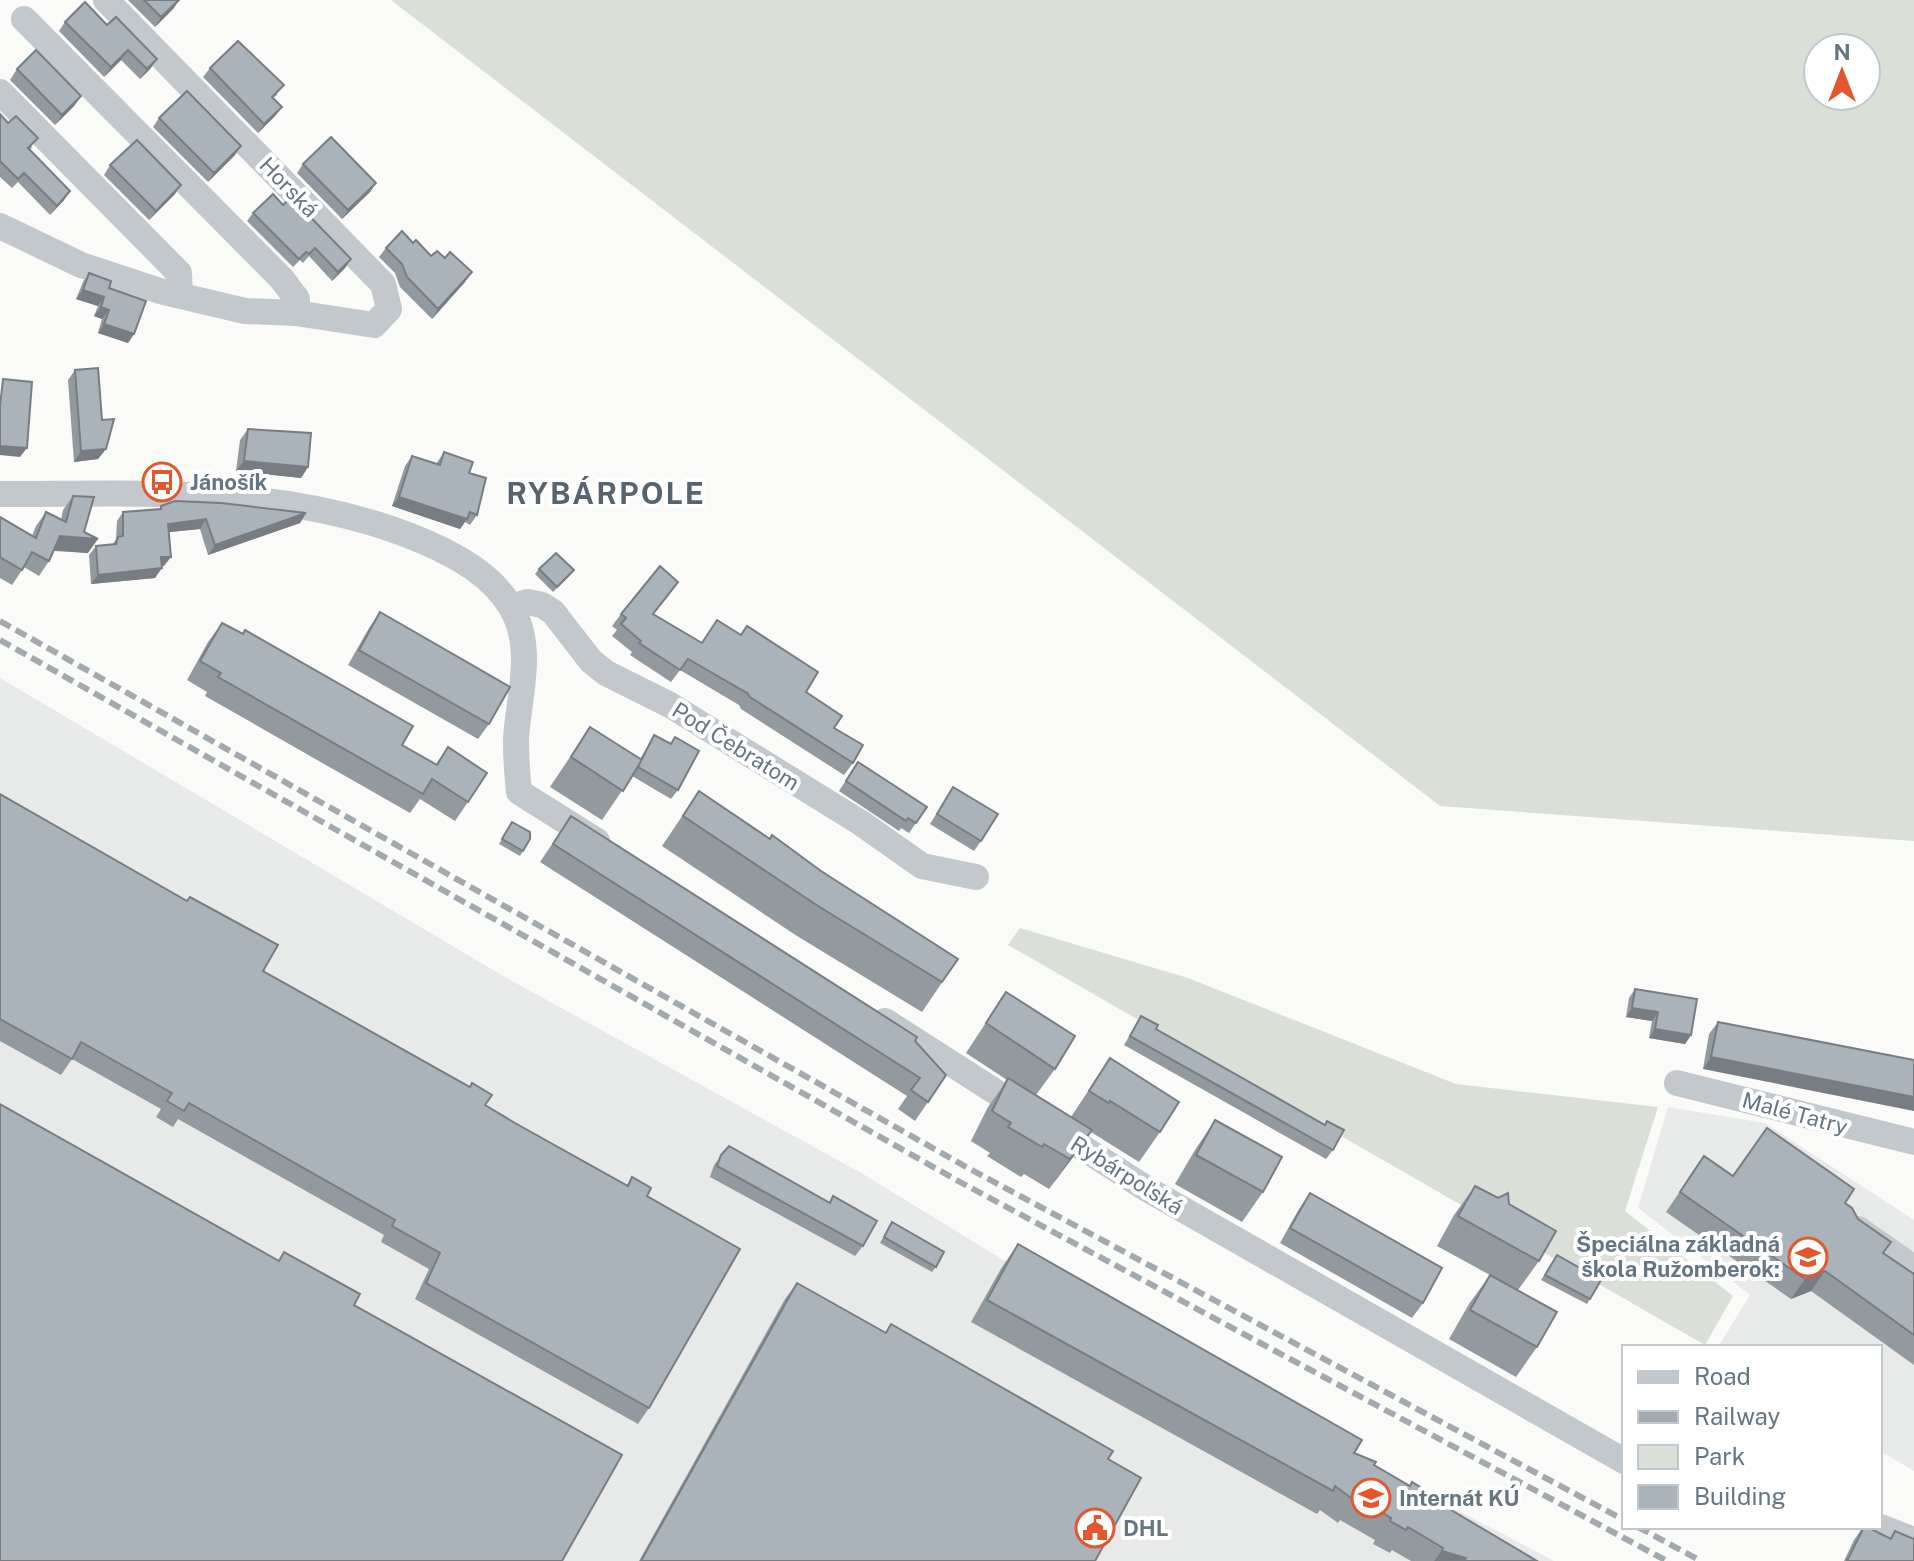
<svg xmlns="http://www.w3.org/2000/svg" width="1914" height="1561" font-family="'Public Sans',sans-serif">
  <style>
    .built { fill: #e8e9e9 }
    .green { fill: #dadfd7; fill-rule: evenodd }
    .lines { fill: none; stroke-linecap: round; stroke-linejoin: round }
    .minor { stroke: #c3c8cc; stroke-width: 26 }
    .rail { stroke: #a2aab0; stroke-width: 6; stroke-dasharray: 12 6; stroke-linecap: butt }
    .wall { fill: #929a9f }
    .shaded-wall { fill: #777d82 }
    .building { fill: #aab3b9; stroke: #777d82; stroke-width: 2 }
    .labels { text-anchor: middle; stroke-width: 8; stroke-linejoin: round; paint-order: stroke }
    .street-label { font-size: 22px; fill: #657683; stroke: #fff }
    .poi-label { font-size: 22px; font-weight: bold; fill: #657683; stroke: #fff; text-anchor: start }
    .district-label { font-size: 30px; font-weight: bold; letter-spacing: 2px; fill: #57646e; stroke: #fff }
  </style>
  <rect width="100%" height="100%" fill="#fafaf8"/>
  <g class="built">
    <polygon points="0,678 505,977 863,1174 1126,1335 1554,1561 0,1561"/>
    <polygon points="1668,1107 1765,1123 1914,1220 1914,1471 1880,1451 1880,1347 1718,1347 1750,1295 1638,1208"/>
  </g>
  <g class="green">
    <path d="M391 0H1914V841L1440 806ZM1866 48V96H1818V48Z"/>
    <polygon points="1020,928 1188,978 1456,1084 1658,1107 1625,1211 1733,1296 1705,1345 1008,945"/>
  </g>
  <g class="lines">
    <g class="minor">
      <polyline points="24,19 281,278 297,299 296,313"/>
      <polyline points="0,92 179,273 180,295"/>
      <polyline points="0,226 81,265 160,291 245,311 296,313 374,325 389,309 383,284 106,0"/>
      <path d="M0 494C142 494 291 484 425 542 457 556 492 575 511 607 535 647 519 695 516 738 516 756 517 774 519 792L597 841"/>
      <polyline points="512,607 528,602 542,605 553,612 591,661 606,673 670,705 861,823 922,866 976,877"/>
      <polyline points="885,1021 1147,1189 1624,1461"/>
      <polyline points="1677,1083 1914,1142"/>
      <polyline points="1858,1229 1914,1268"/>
      <polyline points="1880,1527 1914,1540"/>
    </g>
    <g class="rail">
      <polyline points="0,621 968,1168 1624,1520"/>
      <polyline points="0,640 960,1182 1667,1561"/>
      <polyline points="1638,1527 1701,1561"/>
    </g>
  </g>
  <g class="wall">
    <polygon points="128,0 179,0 173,9 155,27"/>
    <polygon points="65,22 107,25 157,59 150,69 140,79 121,60 104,77 59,31"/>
    <polygon points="210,68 278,94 273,98 282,107 275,116 258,133 203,77"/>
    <polygon points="17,69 81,96 74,106 55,125 10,80"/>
    <polygon points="0,114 32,147 30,150 64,200 50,215 18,182 12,188 0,177"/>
    <polygon points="159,118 235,155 208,182 153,127"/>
    <polygon points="303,164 376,183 370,192 342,219 297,173"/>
    <polygon points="110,165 175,194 149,220 104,175"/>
    <polygon points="283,205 351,259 345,268 332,281 309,256 303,263 300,260 293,267 247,221 253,213"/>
    <polygon points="413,243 431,256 445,258 465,282 432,319 400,287 395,273 379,257 386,248"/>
    <polygon points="89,273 109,288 134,334 128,343 98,333 102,319 94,316 98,306 76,299 83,282"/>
    <polygon points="75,370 102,420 106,449 98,459 74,462 68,380"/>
    <polygon points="248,429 308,467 301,478 236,471 240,440"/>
    <polygon points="444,452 469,473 477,515 470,525 465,522 460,529 392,506 405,466 412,456 436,464"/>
    <polygon points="73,496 84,532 88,553 54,551 49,561 39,576 24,567 12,585 0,578 0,517 32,536 36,526 46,512 61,520 63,510"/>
    <polygon points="161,506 306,513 300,523 208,555 200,529 168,532 164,566 162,566 155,578 91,584 89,555 96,546 113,544 116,539 117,521 123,512 159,509"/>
    <polygon points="539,569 570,575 553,592 535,574"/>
    <polygon points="670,594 653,614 701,643 806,692 834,728 853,763 844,775 741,709 739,705 680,670 671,682 630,655 632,652 612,636 617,630 612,626 621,614"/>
    <polygon points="380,612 489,724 478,739 348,665 369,628"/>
    <polygon points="222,623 402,745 436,764 448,747 468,802 455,821 420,799 410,813 205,696 207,692 187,680 208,642"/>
    <polygon points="590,727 640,759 654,735 670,744 675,737 678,790 671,799 632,776 602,820 550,787"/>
    <polygon points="858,762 927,807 909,833 901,828 899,831 839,791"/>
    <polygon points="953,787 981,841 974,851 930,824"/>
    <polygon points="699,791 770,839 958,959 922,1012 797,936 662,846"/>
    <polygon points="0,794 263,971 469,1087 472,1083 485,1105 515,1123 627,1185 632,1177 647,1196 649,1408 638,1424 415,1299 429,1269 381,1242 384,1235 178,1119 173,1127 156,1117 161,1109 72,1059 61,1075 0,1041"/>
    <polygon points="571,816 915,1041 928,1102 915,1121 898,1109 907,1096 540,862"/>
    <polygon points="512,822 523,851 520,856 499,844"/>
    <polygon points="1635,989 1691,1035 1685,1044 1649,1038 1652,1021 1626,1017 1629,998"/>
    <polygon points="1006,992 1055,1069 1036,1095 1071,1117 1110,1058 1160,1132 1139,1162 1091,1132 1049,1189 1024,1174 1021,1177 987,1156 990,1153 971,1141 988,1107 1007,1080 966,1053"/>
    <polygon points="1141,1016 1156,1029 1333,1150 1326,1159 1124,1045"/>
    <polygon points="1718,1022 1914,1060 1703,1069 1709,1034"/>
    <polygon points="1215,1120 1263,1192 1242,1222 1175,1184 1195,1150"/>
    <polygon points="729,1146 829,1202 833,1196 863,1246 855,1256 710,1177 714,1165"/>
    <polygon points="1704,1156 1733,1176 1845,1203 1883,1253 1914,1274 1914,1365 1811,1291 1791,1299 1666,1212"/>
    <polygon points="1475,1186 1509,1204 1539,1261 1518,1290 1537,1347 1516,1377 1449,1339 1469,1304 1490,1275 1437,1246 1454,1215"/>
    <polygon points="1310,1193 1423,1303 1412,1318 1280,1243 1299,1209"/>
    <polygon points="892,1222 936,1267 932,1272 880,1243"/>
    <polygon points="1018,1244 1354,1453 1537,1561 1411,1561 1392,1550 1390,1553 1373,1544 1375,1540 1340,1520 1338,1523 1320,1510 1317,1514 971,1322 1002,1267"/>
    <polygon points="1557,1255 1590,1299 1587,1304 1541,1280"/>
    <polygon points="797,1283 885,1333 891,1324 1108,1459 1095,1561 639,1561 785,1299"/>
    <polygon points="1863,1527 1890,1538 1895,1531 1914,1561 1844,1561 1854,1540"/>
  </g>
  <g class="shaded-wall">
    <polygon points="179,0 173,9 155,27 161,17"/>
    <polygon points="128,50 121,60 104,77 111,67"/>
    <polygon points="157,59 150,69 140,79 147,69"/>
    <polygon points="81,96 74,106 55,125 62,115"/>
    <polygon points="282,107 275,116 258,133 264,124"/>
    <polygon points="241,146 235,155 208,182 214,173"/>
    <polygon points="376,183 370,192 342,219 348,210"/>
    <polygon points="181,185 175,194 149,220 156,211"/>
    <polygon points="70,191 64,200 50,215 57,206"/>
    <polygon points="351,259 345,268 332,281 338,272"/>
    <polygon points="472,272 465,282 432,319 438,309"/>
    <polygon points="83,290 104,297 98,306 76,299"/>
    <polygon points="101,307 109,310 102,319 94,316"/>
    <polygon points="104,324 134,334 128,343 98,333"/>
    <polygon points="0,446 27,448 20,457 0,455"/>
    <polygon points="106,449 98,459 74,462 81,451"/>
    <polygon points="244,461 308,467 301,478 236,471"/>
    <polygon points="399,497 467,519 460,529 392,506"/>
    <polygon points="306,513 300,523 208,555 215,545"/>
    <polygon points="206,519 200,529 161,533 168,524"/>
    <polygon points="60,536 98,539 88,553 50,550"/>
    <polygon points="161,557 171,557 164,566 154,566"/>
    <polygon points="162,568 155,578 91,584 98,575"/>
    <polygon points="1632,1008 1658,1012 1652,1021 1626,1017"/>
    <polygon points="1655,1029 1691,1035 1685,1044 1649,1038"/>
    <polygon points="1711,1057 1914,1097 1914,1111 1703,1069"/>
    <polygon points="1092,1130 1071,1160 1049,1189 1070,1159"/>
    <polygon points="1825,1271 1811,1291 1791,1299 1805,1279"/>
    <polygon points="1442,1551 1466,1558 1464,1561 1434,1561"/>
  </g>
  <g class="building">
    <polygon points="144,0 179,0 161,17"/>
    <polygon points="85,2 107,25 116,17 157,59 147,69 128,50 111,67 65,22"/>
    <polygon points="238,41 284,85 272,97 282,107 264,124 210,68"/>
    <polygon points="36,50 81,96 62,115 17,69"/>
    <polygon points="187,91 241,146 214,173 159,118"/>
    <polygon points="0,114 8,123 16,116 38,138 28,148 70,191 57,206 24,173 18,179 0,161"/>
    <polygon points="331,137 376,183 348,210 303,164"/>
    <polygon points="137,140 181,185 156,211 110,165"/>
    <polygon points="273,194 283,205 291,197 351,259 338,272 315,248 309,254 306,252 299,259 253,213"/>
    <polygon points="402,231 413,243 416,240 431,256 437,251 445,258 450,252 472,272 438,309 407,277 402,264 386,248"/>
    <polygon points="89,273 111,281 109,288 146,301 134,334 104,324 109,310 101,307 104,297 83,290"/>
    <polygon points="98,368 102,420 114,419 106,449 81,451 75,370"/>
    <polygon points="3,379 32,382 27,448 0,446 0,406"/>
    <polygon points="248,429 311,433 308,467 244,461"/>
    <polygon points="444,452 473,462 469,473 486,478 477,515 470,512 467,519 399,497 412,456 440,465"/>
    <polygon points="73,496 94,497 84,532 98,539 60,536 49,561 32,552 22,570 0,557 0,517 36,538 46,512 66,522"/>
    <polygon points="175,501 221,503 306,513 215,545 206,519 168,524 171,557 161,557 162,568 98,575 96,546 116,544 118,537 123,536 123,512 161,509 161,506"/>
    <polygon points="556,553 574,570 557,587 539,569"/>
    <polygon points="660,566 678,582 653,614 702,643 717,620 741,635 747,626 818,672 806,692 842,716 834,728 863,745 853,763 750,697 747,693 688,659 680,670 639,643 641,641 621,624 626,618 621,614"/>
    <polygon points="380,612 510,687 489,724 359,650"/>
    <polygon points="222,623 243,634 245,630 413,726 402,745 437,765 448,747 487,773 468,802 432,779 423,794 218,677 221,673 200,661"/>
    <polygon points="590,727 642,760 623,791 571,757"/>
    <polygon points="654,735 671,744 675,737 699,751 678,790 638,767"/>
    <polygon points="858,762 927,807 916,823 908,818 906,821 846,781"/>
    <polygon points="953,787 998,814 981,841 937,814"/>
    <polygon points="699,791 770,839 772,835 821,871 958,959 942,982 818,906 683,816"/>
    <polygon points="0,794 187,901 190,897 278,945 263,971 470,1087 472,1083 492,1095 485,1105 515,1123 628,1186 632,1177 651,1188 647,1196 740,1249 649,1408 426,1283 440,1253 392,1226 395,1220 189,1103 184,1111 167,1101 172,1093 81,1042 72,1059 0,1019"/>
    <polygon points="571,816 917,1037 915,1041 946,1075 928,1102 911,1090 920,1078 553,844"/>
    <polygon points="512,822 530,832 530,839 523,851 502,839"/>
    <polygon points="1635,989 1697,999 1691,1035 1655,1029 1658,1012 1632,1008"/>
    <polygon points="1006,992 1075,1036 1055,1069 986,1023"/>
    <polygon points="1141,1016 1158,1025 1156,1029 1325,1125 1327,1121 1344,1130 1333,1150 1130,1036"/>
    <polygon points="1718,1022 1914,1060 1914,1097 1711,1057"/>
    <polygon points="1110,1058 1179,1102 1160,1132 1110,1101 1109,1103 1089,1091"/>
    <polygon points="1008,1078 1092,1130 1070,1159 1044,1144 1042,1147 1008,1127 1011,1123 992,1111"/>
    <polygon points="0,1104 279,1261 284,1252 360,1294 354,1305 622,1455 562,1561 0,1561"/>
    <polygon points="1215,1120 1282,1157 1263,1192 1196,1155"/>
    <polygon points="1767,1128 1854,1189 1845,1203 1852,1208 1858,1219 1891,1242 1883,1253 1914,1274 1914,1335 1825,1271 1805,1279 1680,1192 1704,1156 1733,1176"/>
    <polygon points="729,1146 830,1203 833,1196 877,1221 863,1246 717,1166 721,1155"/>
    <polygon points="1475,1186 1498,1198 1508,1193 1509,1204 1556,1231 1539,1261 1458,1216"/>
    <polygon points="1310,1193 1442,1268 1423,1303 1290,1228"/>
    <polygon points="892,1222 944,1252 936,1267 884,1237"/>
    <polygon points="1018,1244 1362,1440 1354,1453 1376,1462 1374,1465 1410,1486 1412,1482 1428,1492 1426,1495 1537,1561 1464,1561 1466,1558 1442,1551 1443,1548 1408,1527 1406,1530 1390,1521 1391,1518 1356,1497 1354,1500 1335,1486 1333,1491 987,1300"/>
    <polygon points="1557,1255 1601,1280 1590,1299 1545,1275"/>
    <polygon points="1490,1275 1557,1312 1537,1347 1470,1310"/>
    <polygon points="797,1283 886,1333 891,1324 1113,1451 1108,1459 1141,1478 1095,1561 641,1561"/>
    <polygon points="1864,1527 1867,1527 1891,1539 1895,1531 1914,1539 1914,1561 1847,1561"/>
  </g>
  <defs>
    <symbol id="bus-ring" viewBox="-11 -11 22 22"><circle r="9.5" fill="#fff" stroke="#e4572e" stroke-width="1.5"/><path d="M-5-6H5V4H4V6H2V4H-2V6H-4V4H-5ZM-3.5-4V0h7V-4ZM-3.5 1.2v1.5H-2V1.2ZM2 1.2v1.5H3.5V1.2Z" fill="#e4572e"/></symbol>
    <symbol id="school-ring" viewBox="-11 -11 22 22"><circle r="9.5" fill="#fff" stroke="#e4572e" stroke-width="1.5"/><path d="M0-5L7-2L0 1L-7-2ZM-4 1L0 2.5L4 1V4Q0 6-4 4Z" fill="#e4572e"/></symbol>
    <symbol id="university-ring" viewBox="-11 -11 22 22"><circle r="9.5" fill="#fff" stroke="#e4572e" stroke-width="1.5"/><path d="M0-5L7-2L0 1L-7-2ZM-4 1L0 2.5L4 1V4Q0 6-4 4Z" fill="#e4572e"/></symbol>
    <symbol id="civic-ring" viewBox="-11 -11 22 22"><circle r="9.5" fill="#fff" stroke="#e4572e" stroke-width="1.5"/><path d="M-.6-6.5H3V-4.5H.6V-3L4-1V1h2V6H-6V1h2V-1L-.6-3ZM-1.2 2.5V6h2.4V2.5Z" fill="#e4572e"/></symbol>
  </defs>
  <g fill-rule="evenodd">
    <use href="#bus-ring" x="140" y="460" width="44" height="44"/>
    <use href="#school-ring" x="1786" y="1235" width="44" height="44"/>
    <use href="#university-ring" x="1349" y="1476" width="44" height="44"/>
    <use href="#civic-ring" x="1073" y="1506" width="44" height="44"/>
  </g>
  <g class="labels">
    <g class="street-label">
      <text transform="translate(289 187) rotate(46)" y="8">Horská</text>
      <text transform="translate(736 746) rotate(32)" y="8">Pod Čebratom</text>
      <text transform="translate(1795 1113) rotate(15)" y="8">Malé Tatry</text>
      <text transform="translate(1127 1175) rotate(32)" y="8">Rybárpoľská</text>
    </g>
    <g class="poi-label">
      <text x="190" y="490">Jánošík</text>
      <text x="1780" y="1252" text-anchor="end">Špeciálna základná<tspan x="1780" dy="25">škola Ružomberok:</tspan></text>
      <text x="1399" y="1506">Internát KÚ</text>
      <text x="1123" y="1536">DHL</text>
    </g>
    <g class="district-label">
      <text x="606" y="504">RYBÁRPOLE</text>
    </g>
  </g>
  <rect x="1622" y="1345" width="260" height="184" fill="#ffffff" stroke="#c1c8cd" stroke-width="2"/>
  <rect x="1638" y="1371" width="40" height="12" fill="#c3c8cc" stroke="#c1c8cd" stroke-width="2"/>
  <text x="1694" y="1385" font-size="24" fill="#657683">Road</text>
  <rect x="1638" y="1411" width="40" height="12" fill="#a2aab0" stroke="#c1c8cd" stroke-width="2"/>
  <text x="1694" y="1425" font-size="24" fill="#657683">Railway</text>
  <rect x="1638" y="1445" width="40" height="24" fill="#dadfd7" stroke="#c1c8cd" stroke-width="2"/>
  <text x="1694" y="1465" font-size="24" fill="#657683">Park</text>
  <rect x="1638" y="1485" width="40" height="24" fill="#aab3b9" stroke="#c1c8cd" stroke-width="2"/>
  <text x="1694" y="1505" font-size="24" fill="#657683">Building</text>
  <g transform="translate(1842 72)"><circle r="38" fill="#ffffff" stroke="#c1c8cd" stroke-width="2"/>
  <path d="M0-6L14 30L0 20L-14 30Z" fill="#e4572e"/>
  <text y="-12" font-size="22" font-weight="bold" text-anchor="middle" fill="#657683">N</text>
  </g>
</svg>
